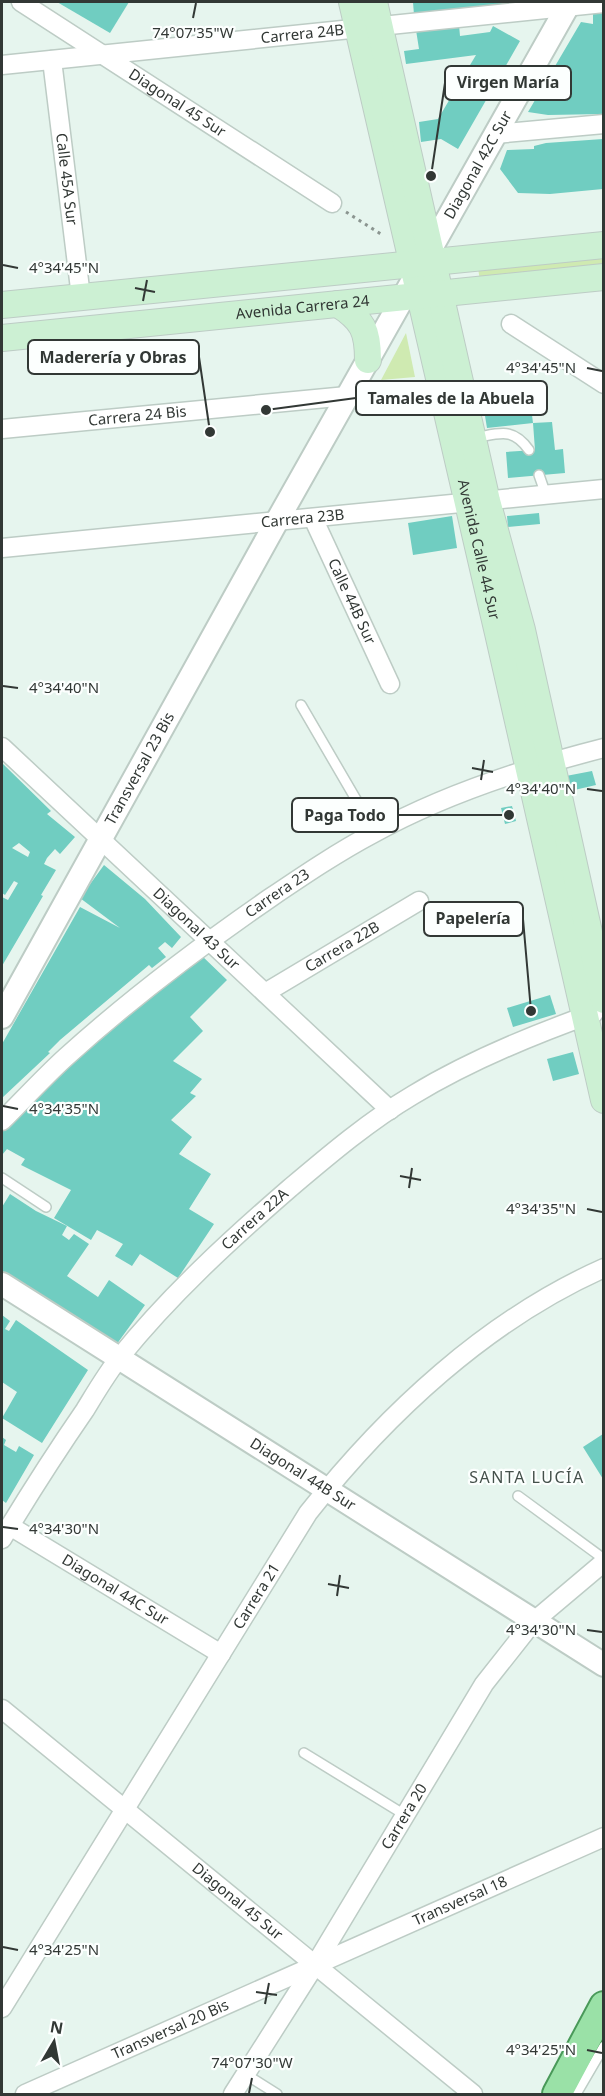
<svg xmlns="http://www.w3.org/2000/svg" width="605" height="2096" font-family="'Noto Sans',sans-serif">
  <style>
    .green { fill: #cfeab1 }
    .building { fill: #70cdc1; fill-rule: evenodd }
    .lines { fill: none; stroke-linecap: round; stroke-linejoin: round }
    .service-casing { stroke: #bdccc5; stroke-width: 12 }
    .minor-casing { stroke: #bdccc5; stroke-width: 21 }
    .tertiary-casing { stroke: #bdccc5; stroke-width: 26 }
    .secondary-casing { stroke: #bdccc5; stroke-width: 28 }
    .primary-casing { stroke: #499959; stroke-width: 32 }
    .path { stroke: #8b9590; stroke-width: 3; stroke-dasharray: 3 4.5; stroke-linecap: butt }
    .service { stroke: #fff; stroke-width: 9 }
    .minor { stroke: #fff; stroke-width: 18 }
    .tertiary { stroke: #fff; stroke-width: 22 }
    .secondary { stroke: #ccf0d3; stroke-width: 26 }
    .primary { stroke: #9ae1a7; stroke-width: 28 }
    .ticks { fill: none; stroke: #323835; stroke-width: 2 }
    .labels { text-anchor: middle; stroke-width: 4.5; stroke-linejoin: round; paint-order: stroke }
    .street-label { font-size: 15px; fill: #323835; stroke: #fcfffe }
    .neighbourhood-label { font-size: 16px; letter-spacing: 1.5px; fill: #44514b; stroke: #fcfffe }
    .ticks-label { font-size: 15px; text-anchor: middle; fill: #323835; stroke: #fcfffe; stroke-width: 4.5; stroke-linejoin: round; paint-order: stroke }
    .leader { fill: none; stroke: #323835; stroke-width: 2 }
    .callout-dot { fill: #323835; stroke: #fcfffe; stroke-width: 2 }
    .callout { fill: #fcfffe; stroke: #323835; stroke-width: 2 }
    .callout-label { font-size: 16px; text-anchor: middle; font-weight: bold; fill: #323835 }
  </style>
  <rect width="100%" height="100%" fill="#e6f5ee"/>
  <g class="green">
    <polygon points="603,254 603,268 480,281 478,268"/>
    <polygon points="406,333 415,377 381,380"/>
  </g>
  <g class="building">
    <polygon points="57,2 129,2 110,33"/>
    <polygon points="413,2 527,2 527,3 414,15"/>
    <polygon points="593,13 603,13 603,114 548,115 528,112 581,22 593,24"/>
    <polygon points="459,25 460,36 490,32 493,26 520,41 458,149 441,139 421,142 419,122 438,119 476,55 406,64 404,51 419,49 416,30"/>
    <polygon points="603,139 603,189 550,194 518,193 500,169 507,150 534,149 534,146 546,143"/>
    <polygon points="529,392 533,423 487,428 482,398"/>
    <polygon points="552,422 555,450 563,449 565,473 508,478 506,452 535,450 533,423"/>
    <polygon points="539,513 540,524 508,527 507,516"/>
    <polygon points="452,516 457,548 413,555 408,523"/>
    <path d="M2 763 51 811 47 814 75 837 60 854 55 849 47 858 44 864 56 870 41 895 43 896 2 966V897L8 900 18 883 14 881 5 895 2 893ZM19 843 30 852 28 857 12 848Z"/>
    <polygon points="592,771 596,785 570,791 566,776"/>
    <polygon points="512,806 516,821 505,824 501,808"/>
    <polygon points="104,865 145,899 181,937 172,948 165,942 158,948 166,957 152,968 149,965 60,1040 48,1052 50,1053 2,1098 2,1044 80,907 120,928 80,898"/>
    <polygon points="201,955 227,980 190,1017 203,1031 173,1061 202,1079 190,1093 196,1096 171,1120 192,1137 179,1154 211,1174 189,1209 214,1224 178,1278 140,1254 132,1266 115,1256 123,1244 97,1230 91,1240 54,1218 71,1190 21,1165 25,1159 7,1149 2,1155 2,1132 49,1084 100,1037 176,978"/>
    <polygon points="550,995 556,1014 513,1027 507,1008"/>
    <polygon points="573,1052 579,1074 553,1081 547,1059"/>
    <polygon points="10,1194 36,1211 67,1226 62,1235 69,1240 74,1234 89,1244 67,1276 98,1297 109,1280 145,1305 114,1348 2,1271 2,1207"/>
    <polygon points="2,1315 10,1321 5,1329 9,1331 16,1320 88,1370 42,1443 2,1418 17,1392 2,1382 2,1339 3,1337 2,1335"/>
    <polygon points="603,1434 603,1479 583,1447"/>
    <polygon points="2,1437 6,1440 4,1445 16,1452 19,1446 34,1455 6,1503 2,1500"/>
  </g>
  <g class="lines">
    <defs>
      <g id="service">
        <path d="M473 438C499 434 512 426 529 450"/>
        <polyline points="539,475 546,495"/>
        <polyline points="301,705 375,832"/>
        <polyline points="2,1178 46,1207"/>
        <polyline points="518,1496 604,1559"/>
        <polyline points="304,1753 405,1815"/>
        <polyline points="245,2074 277,2094"/>
        <polyline points="576,2094 604,2046"/>
      </g>
      <g id="minor">
        <path id="s1" d="M21 2 332 203"/>
        <path id="s2" d="M52 60 81 297"/>
        <path id="s3" d="M2 65 604 3"/>
        <polyline points="495,134 604,124"/>
        <polyline points="511,324 604,384"/>
        <path id="s4" d="M2 429 347 396"/>
        <path id="s5" d="M313 518 390 684"/>
        <path id="s6" d="M2 548 604 489"/>
        <path id="s7" d="M2 747 390 1110"/>
        <path id="s8" d="M265 993 419 901"/>
        <path id="s9" d="M2 1121C23 1100 44 1077 66 1057 130 999 199 947 270 898 304 875 338 852 374 833 445 794 525 768 604 748"/>
        <path id="s10" d="M10 1526 221 1654"/>
        <path id="s11" d="M2 1539C28 1496 56 1452 85 1410 96 1392 107 1373 120 1357 170 1295 230 1240 290 1188 329 1155 369 1121 413 1095 469 1061 532 1035 594 1013"/>
        <path id="s12" d="M2 1709 473 2094"/>
        <path id="s13" d="M2 2008 308 1513C387 1413 487 1320 604 1268"/>
        <path id="s14" d="M25 2094 604 1837"/>
        <path id="s15" d="M233 2094 315 1965 484 1684 533 1622 604 1562"/>
      </g>
      <g id="tertiary">
        <path id="s16" d="M2 1017 277 521 570 2"/>
        <path id="s17" d="M2 1284 604 1665"/>
      </g>
      <g id="secondary">
        <path id="s18" d="M352 2 498 633 604 1100"/>
        <polyline points="374,2 487,501 522,630 604,1000"/>
        <path d="M338 304C363 320 368 331 368 360"/>
        <polyline points="2,305 604,245"/>
        <path id="s19" d="M2 338 604 277"/>
      </g>
      <polyline id="primary" points="557,2094 604,2006"/>
    </defs>
    <use href="#service" class="service-casing"/>
    <use href="#minor" class="minor-casing"/>
    <use href="#tertiary" class="tertiary-casing"/>
    <use href="#secondary" class="secondary-casing"/>
    <use href="#primary" class="primary-casing"/>
    <polyline class="path" points="346,212 384,236"/>
    <use href="#service" class="service"/>
    <use href="#minor" class="minor"/>
    <use href="#tertiary" class="tertiary"/>
    <use href="#secondary" class="secondary"/>
    <use href="#primary" class="primary"/>
  </g>
  <path class="ticks" d="M193 18 196 3M3 265 18 268M135 288 155 292M143 301 147 280M587 368 602 371M3 686 18 688M472 768 493 772M481 780 484 760M587 789 602 791M3 1106 18 1109M400 1176 421 1180M409 1188 412 1168M587 1209 602 1212M3 1527 18 1529M328 1584 349 1588M337 1596 340 1575M587 1630 602 1632M3 1947 18 1950M256 1992 277 1995M265 2004 269 1983M587 2050 602 2053M249 2093 252 2078"/>
  <g class="labels">
    <g class="street-label">
      <text dy="5" stroke="none"><textPath href="#s3" startOffset="302">Carrera 24B</textPath></text>
      <text dy="5" stroke="none"><textPath href="#s1" startOffset="186">Diagonal 45 Sur</textPath></text>
      <text dy="5" stroke="none"><textPath href="#s16" startOffset="976">Diagonal 42C Sur</textPath></text>
      <text dy="5" stroke="none"><textPath href="#s2" startOffset="120">Calle 45A Sur</textPath></text>
      <text dy="5" stroke="none"><textPath href="#s19" startOffset="302">Avenida Carrera 24</textPath></text>
      <text dy="5" stroke="none"><textPath href="#s4" startOffset="136">Carrera 24 Bis</textPath></text>
      <text dy="5" stroke="none"><textPath href="#s6" startOffset="302">Carrera 23B</textPath></text>
      <text dy="5" stroke="none"><textPath href="#s18" startOffset="562">Avenida Calle 44 Sur</textPath></text>
      <text dy="5" stroke="none"><textPath href="#s5" startOffset="92">Calle 44B Sur</textPath></text>
      <text dy="5" stroke="none"><textPath href="#s16" startOffset="284">Transversal 23 Bis</textPath></text>
      <text dy="5" stroke="none"><textPath href="#s9" startOffset="358">Carrera 23</textPath></text>
      <text dy="5" stroke="none"><textPath href="#s7" startOffset="266">Diagonal 43 Sur</textPath></text>
      <text dy="5" stroke="none"><textPath href="#s8" startOffset="90">Carrera 22B</textPath></text>
      <text dy="5" stroke="none"><textPath href="#s11" startOffset="410">Carrera 22A</textPath></text>
      <text dy="5" stroke="none"><textPath href="#s17" startOffset="356">Diagonal 44B Sur</textPath></text>
      <text dy="5" stroke="none"><textPath href="#s10" startOffset="123">Diagonal 44C Sur</textPath></text>
      <text dy="5" stroke="none"><textPath href="#s13" startOffset="484">Carrera 21</textPath></text>
      <text dy="5" stroke="none"><textPath href="#s15" startOffset="326">Carrera 20</textPath></text>
      <text dy="5" stroke="none"><textPath href="#s14" startOffset="476">Transversal 18</textPath></text>
      <text dy="5" stroke="none"><textPath href="#s12" startOffset="304">Diagonal 45 Sur</textPath></text>
      <text dy="5" stroke="none"><textPath href="#s14" startOffset="159">Transversal 20 Bis</textPath></text>
    </g>
    <g class="neighbourhood-label">
      <text x="527" y="1483">SANTA LUCÍA</text>
    </g>
  </g>
  <g class="ticks-label">
    <text x="193" y="38">74°07'35"W</text>
    <text x="64" y="273">4°34'45"N</text>
    <text x="541" y="373">4°34'45"N</text>
    <text x="64" y="693">4°34'40"N</text>
    <text x="541" y="794">4°34'40"N</text>
    <text x="64" y="1114">4°34'35"N</text>
    <text x="541" y="1214">4°34'35"N</text>
    <text x="64" y="1534">4°34'30"N</text>
    <text x="541" y="1635">4°34'30"N</text>
    <text x="64" y="1955">4°34'25"N</text>
    <text x="541" y="2055">4°34'25"N</text>
    <text x="252" y="2068">74°07'30"W</text>
  </g>
  <path class="leader" d="M431 176L445 83M210 432L199 357M266 410L356 398M509 815L398 815M531 1011L523 919"/>
  <g class="callout-dot">
    <circle cx="431" cy="176" r="6"/>
    <circle cx="210" cy="432" r="6"/>
    <circle cx="266" cy="410" r="6"/>
    <circle cx="509" cy="815" r="6"/>
    <circle cx="531" cy="1011" r="6"/>
  </g>
  <g class="callout">
    <rect x="445" y="66" width="126" height="34" rx="6"/>
    <rect x="28" y="340" width="171" height="34" rx="6"/>
    <rect x="356" y="381" width="191" height="34" rx="6"/>
    <rect x="292" y="798" width="106" height="34" rx="6"/>
    <rect x="424" y="902" width="99" height="34" rx="6"/>
  </g>
  <g class="callout-label">
    <text x="508" y="88">Virgen María</text>
    <text x="113" y="363">Maderería y Obras</text>
    <text x="451" y="404">Tamales de la Abuela</text>
    <text x="345" y="821">Paga Todo</text>
    <text x="473" y="924">Papelería</text>
  </g>
  <rect width="605" height="2096" fill="none" stroke="#323835" stroke-width="6"/>
  <g transform="translate(54 2042) rotate(10)" stroke="#fcfffe" stroke-width="4.5" paint-order="stroke">
  <path d="M0-4.5L10 22L0 15L-10 22Z" fill="#323835"/>
  <text y="-9" font-size="16" font-weight="bold" text-anchor="middle" fill="#323835">N</text>
  </g>
</svg>
